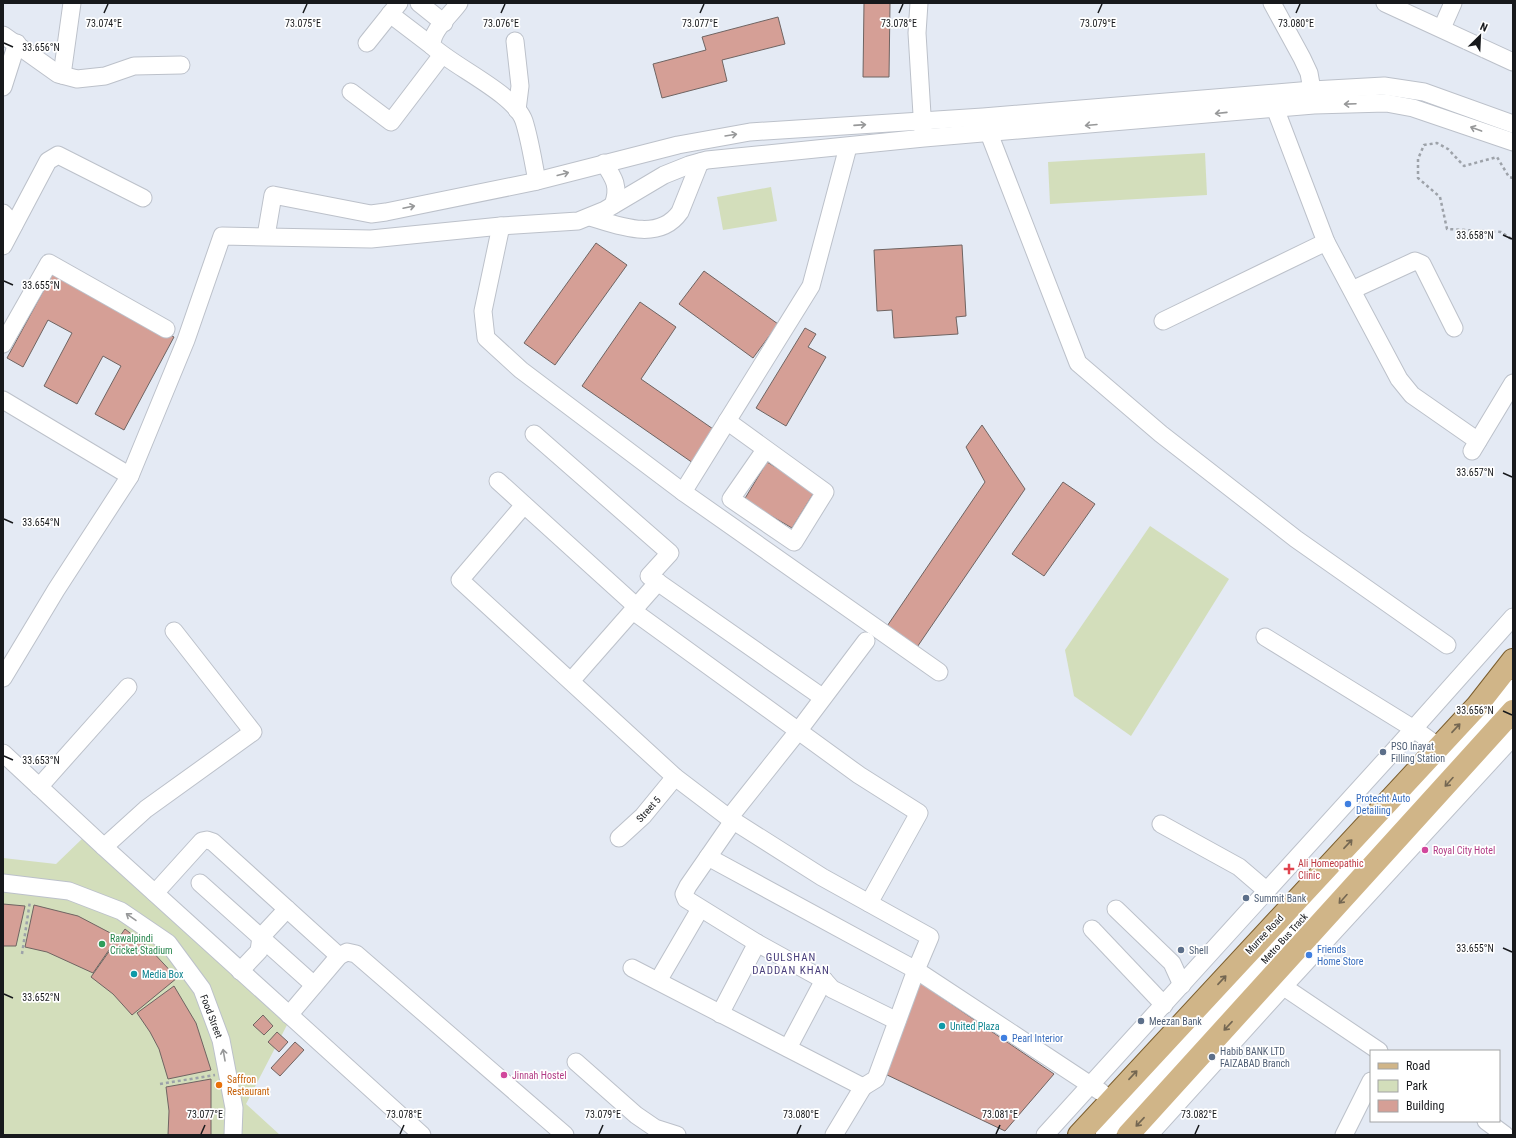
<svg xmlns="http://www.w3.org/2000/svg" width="1516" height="1138" font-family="'Roboto Condensed',sans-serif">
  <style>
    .green { fill: #d3debb }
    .building { fill: #d59f96; stroke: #6f6462 }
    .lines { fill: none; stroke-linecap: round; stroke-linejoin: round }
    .minor-casing { stroke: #bcc1ca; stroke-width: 19 }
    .major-casing { stroke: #7b5e2e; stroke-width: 24 }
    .path { stroke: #9da2a9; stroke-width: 2.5; stroke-dasharray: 3 3; stroke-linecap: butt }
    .minor { stroke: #fff; stroke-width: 17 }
    .major { stroke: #d0b588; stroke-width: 22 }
    .oneway { stroke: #979899 }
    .oneway2 { stroke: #746752 }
    .ticks { fill: none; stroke: #17191c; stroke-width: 1.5 }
    .service-dot { fill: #5c6f8a; stroke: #fff; stroke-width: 1.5 }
    .shop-dot { fill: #3f7fe0; stroke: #fff; stroke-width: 1.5 }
    .hotel-dot { fill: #d1479c; stroke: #fff; stroke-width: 1.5 }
    .health-dot { fill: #e0444e; stroke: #fff; stroke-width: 1.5 }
    .leisure-dot { fill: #2e9e5b; stroke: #fff; stroke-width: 1.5 }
    .culture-dot { fill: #0f9aa8; stroke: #fff; stroke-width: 1.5 }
    .food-dot { fill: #e8710a; stroke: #fff; stroke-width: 1.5 }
    .labels { text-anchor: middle; stroke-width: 3.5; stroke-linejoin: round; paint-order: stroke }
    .service-label { font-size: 10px; fill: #4e5e75; stroke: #fff; text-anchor: start }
    .shop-label { font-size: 10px; fill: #366cbe; stroke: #fff; text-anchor: start }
    .street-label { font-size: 10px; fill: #17191c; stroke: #fff }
    .hotel-label { font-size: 10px; fill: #b23c85; stroke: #fff; text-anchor: start }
    .health-label { font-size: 10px; fill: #be3a42; stroke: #fff; text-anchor: start }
    .leisure-label { font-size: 10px; fill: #27864d; stroke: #fff; text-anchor: start }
    .culture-label { font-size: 10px; fill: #0d838f; stroke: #fff; text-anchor: start }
    .food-label { font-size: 10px; fill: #c56008; stroke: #fff; text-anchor: start }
    .neighbourhood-label { font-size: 11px; letter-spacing: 1px; fill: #483e7b; stroke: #fff }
    .ticks-label { font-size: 10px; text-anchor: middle; fill: #17191c; stroke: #fff; stroke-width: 3.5; stroke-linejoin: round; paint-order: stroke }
  </style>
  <rect width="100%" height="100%" fill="#e4eaf4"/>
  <g class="green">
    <polygon points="1205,153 1207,195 1050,204 1048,162"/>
    <polygon points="771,187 777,221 723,230 717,197"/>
    <polygon points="1150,526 1229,579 1131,736 1074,696 1065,650"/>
    <polygon points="84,837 287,1025 246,1104 280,1135 3,1135 3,858 56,864"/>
  </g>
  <g class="building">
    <polygon points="864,3 890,3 889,77 863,77"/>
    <polygon points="778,17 785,44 722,60 727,81 662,98 653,64 706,50 702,37"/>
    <polygon points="596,243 627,265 555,365 524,343"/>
    <polygon points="962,245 966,316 956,317 958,334 894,338 892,310 877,311 874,250"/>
    <polygon points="704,271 778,324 753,358 679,304"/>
    <polygon points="53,273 174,337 124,430 95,414 121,366 103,356 77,404 44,386 72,333 48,320 23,367 7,358"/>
    <polygon points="640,302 676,327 641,379 716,431 693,463 582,386"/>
    <polygon points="805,328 816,334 808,347 826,357 786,426 756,408"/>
    <polygon points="982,425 1025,489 911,656 881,635 985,482 966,447"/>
    <polygon points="767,462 815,491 792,528 744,500"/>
    <polygon points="1063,482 1095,504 1044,576 1012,554"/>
    <polygon points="3,904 25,906 16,946 3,946"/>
    <polygon points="34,905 78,916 118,937 93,973 47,952 25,947"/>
    <polygon points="125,929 149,948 177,978 132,1015 113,994 91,977"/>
    <polygon points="916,980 1054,1074 1005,1131 883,1073"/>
    <polygon points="174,986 196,1023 211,1070 168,1079 159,1049 150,1032 137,1013"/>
    <polygon points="263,1015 273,1026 264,1035 253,1025"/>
    <polygon points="277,1032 288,1042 279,1052 268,1042"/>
    <polygon points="295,1042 304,1050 280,1076 271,1068"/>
    <polygon points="211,1079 211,1135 168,1135 169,1111 166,1087"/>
  </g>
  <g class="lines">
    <defs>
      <g id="minor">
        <polyline points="419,3 444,23"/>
        <path d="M459 3C451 15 431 30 432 46 454 67 515 94 524 121 530 140 533 161 537 181"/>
        <polyline points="919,3 917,33 923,131"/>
        <polyline points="1272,3 1302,58 1309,73 1314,101"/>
        <polyline points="1385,3 1513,62"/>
        <polyline points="390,14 432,46"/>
        <polyline points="1442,28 1453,3"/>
        <polyline points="3,35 58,74 77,79 105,76 134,66 181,65"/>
        <polyline points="515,41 520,86 517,110"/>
        <polyline points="367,43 399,3"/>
        <polyline points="62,75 72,3"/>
        <polyline points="3,87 17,43"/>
        <polyline points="351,92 391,122 442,55"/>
        <polyline points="1275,108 1326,242 1399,379 1412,395 1478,441"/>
        <polyline points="985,123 1078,363 1161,434 1296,539 1447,645"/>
        <path d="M604 163C614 178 620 187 613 205"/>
        <polyline points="3,213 14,225"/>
        <path d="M590 217C619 226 659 242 680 212L700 162"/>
        <polyline points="501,226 483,311 486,338 521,370 683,492 939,672"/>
        <polyline points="266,236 273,195 371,214 386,212 533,182 678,145 750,132 983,117 1312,90 1384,86 1424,92 1513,124"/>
        <polyline points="3,246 48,161 58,155 143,198"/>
        <polyline points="1352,290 1415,261 1422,264 1454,328"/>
        <polyline points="1163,321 1326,242"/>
        <polyline points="3,344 49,263 166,329"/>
        <polyline points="3,400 130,476"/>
        <polyline points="727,421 825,492 794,542 731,499 765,450"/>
        <polyline points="534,434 670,553 649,576 822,697"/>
        <polyline points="1472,451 1513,383"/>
        <polyline points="498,481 637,607"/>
        <polyline points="683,492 811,286 848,147"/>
        <polyline points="524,505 460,580 675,777 729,818 822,877 930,937 916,970 876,1079 863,1087 632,968"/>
        <polyline points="633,611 859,775 919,813 869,903"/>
        <polyline points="1265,637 1414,729 1439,747"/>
        <polyline points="3,678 56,590 130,476 186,340 222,236 371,239 501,226 578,221 605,210 664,175 689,165 707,160 924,138 1314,105 1386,103 1413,108 1513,142"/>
        <polyline points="571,681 658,582"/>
        <polyline points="3,753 104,847 422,1135"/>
        <polyline points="39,787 128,687"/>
        <polyline points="729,818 799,730 866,641"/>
        <polyline points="733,821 688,886 684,894 686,899 757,943 824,980 832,989 897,1021"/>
        <polyline points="1161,824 1239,867 1267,891"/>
        <polyline points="619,838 643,816 675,777"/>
        <polyline points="104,847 146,809 253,732 174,631"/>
        <polyline points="708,857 916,970 1101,1092"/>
        <polyline points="3,883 69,891 121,911 168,943 202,989 221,1040 234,1108 233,1135"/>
        <polyline points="200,883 314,985"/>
        <polyline points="155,893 202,841 207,840 213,842 339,956"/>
        <polyline points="1116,909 1172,963 1182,985"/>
        <polyline points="1092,929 1164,1005"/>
        <polyline points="240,971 259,951 261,937 287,909"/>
        <polyline points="658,981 700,909"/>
        <polyline points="1275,981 1379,1051"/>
        <polyline points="720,1014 757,943"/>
        <polyline points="289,1015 339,956 347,952 356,954 565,1135"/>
        <polyline points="788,1048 824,980"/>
        <polyline points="576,1062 636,1115 655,1128 677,1135"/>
        <polyline points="1486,1121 1505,1135"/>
        <polyline points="834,1135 863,1087"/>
        <polyline points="1045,1135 1400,744 1513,617"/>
        <polyline points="1104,1135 1513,688"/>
        <polyline points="1149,1135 1283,987 1513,737"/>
        <polyline points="1344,1135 1371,1081"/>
      </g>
      <g id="major">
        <polyline points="1079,1135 1477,706 1513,660"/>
        <polyline points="1128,1135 1513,711"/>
      </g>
    </defs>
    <use href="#minor" class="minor-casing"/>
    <use href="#major" class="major-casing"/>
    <g class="path">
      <polyline points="1513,178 1509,177 1497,157 1464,166 1448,149 1437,143 1424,145 1418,159 1418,178 1440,197 1447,229 1501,232 1513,240"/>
      <polyline points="22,954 30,901"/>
      <polyline points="160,1084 215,1075"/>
    </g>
    <use href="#minor" class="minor"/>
    <use href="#major" class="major"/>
  </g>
  <defs><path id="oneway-shaft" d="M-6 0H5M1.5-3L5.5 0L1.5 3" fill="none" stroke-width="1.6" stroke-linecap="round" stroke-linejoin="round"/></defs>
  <g class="oneway">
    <use href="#oneway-shaft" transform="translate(1350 104) rotate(178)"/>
    <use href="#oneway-shaft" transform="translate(1221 113) rotate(174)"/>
    <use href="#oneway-shaft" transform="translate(860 125) rotate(-4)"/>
    <use href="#oneway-shaft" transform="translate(1091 125) rotate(175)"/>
    <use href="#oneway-shaft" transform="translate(1476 129) rotate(-160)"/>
    <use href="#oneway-shaft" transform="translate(731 135) rotate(-9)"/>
    <use href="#oneway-shaft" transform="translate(563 174) rotate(-15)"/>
    <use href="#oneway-shaft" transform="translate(409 207) rotate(-12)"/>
    <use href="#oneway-shaft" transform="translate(131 917) rotate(-145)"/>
    <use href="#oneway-shaft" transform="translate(224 1055) rotate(-100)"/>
  </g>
  <g class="oneway2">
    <use href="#oneway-shaft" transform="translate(1456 728) rotate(-47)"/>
    <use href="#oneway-shaft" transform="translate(1449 782) rotate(132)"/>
    <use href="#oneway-shaft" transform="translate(1348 844) rotate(-47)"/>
    <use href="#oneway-shaft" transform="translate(1343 899) rotate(132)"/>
    <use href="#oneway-shaft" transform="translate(1222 980) rotate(-47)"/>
    <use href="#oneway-shaft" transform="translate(1228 1026) rotate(133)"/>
    <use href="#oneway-shaft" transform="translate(1133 1075) rotate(-47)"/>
    <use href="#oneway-shaft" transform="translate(1140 1122) rotate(133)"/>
  </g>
  <path class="ticks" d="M104 13 108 4M303 13 307 4M501 13 505 4M700 13 704 4M899 13 903 4M1098 13 1102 4M1296 13 1300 4M4 43 13 47M1503 235 1512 239M4 281 13 285M1503 473 1512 477M4 519 13 523M1503 711 1512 715M4 756 13 760M1503 948 1512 952M4 994 13 998M201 1134 205 1125M400 1134 404 1125M599 1134 603 1125M797 1134 801 1125M996 1134 1000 1125M1195 1134 1199 1125"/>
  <g class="service-dot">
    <circle cx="1383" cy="752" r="4"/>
    <circle cx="1246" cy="898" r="4"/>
    <circle cx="1181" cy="950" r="4"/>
    <circle cx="1141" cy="1021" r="4"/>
    <circle cx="1212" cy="1057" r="4"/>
  </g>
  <g class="shop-dot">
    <circle cx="1348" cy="804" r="4"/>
    <circle cx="1309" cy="955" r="4"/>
    <circle cx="1004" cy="1038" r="4"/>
  </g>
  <g class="hotel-dot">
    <circle cx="1425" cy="850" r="4"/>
    <circle cx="504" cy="1075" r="4"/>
  </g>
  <path class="health-dot" d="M1287 863h4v4h4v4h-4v4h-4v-4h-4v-4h4z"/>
  <circle class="leisure-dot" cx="102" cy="944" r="4"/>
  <g class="culture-dot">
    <circle cx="134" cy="974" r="4"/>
    <circle cx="942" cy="1026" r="4"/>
  </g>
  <circle class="food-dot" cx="219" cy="1085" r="4"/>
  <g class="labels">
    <g class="service-label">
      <text x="1391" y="750">PSO Inayat<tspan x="1391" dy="12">Filling Station</tspan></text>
      <text x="1254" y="902">Summit Bank</text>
      <text x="1189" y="954">Shell</text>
      <text x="1149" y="1025">Meezan Bank</text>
      <text x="1220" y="1055">Habib BANK LTD<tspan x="1220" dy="12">FAIZABAD Branch</tspan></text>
    </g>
    <g class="shop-label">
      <text x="1356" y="802">Protecht Auto<tspan x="1356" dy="12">Detailing</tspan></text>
      <text x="1317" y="953">Friends<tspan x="1317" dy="12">Home Store</tspan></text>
      <text x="1012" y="1042">Pearl Interior</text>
    </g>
    <g class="street-label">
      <text transform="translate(648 809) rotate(-48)" y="4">Street 5</text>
      <text transform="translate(1264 934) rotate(-47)" y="4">Murree Road</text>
      <text transform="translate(1284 938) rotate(-48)" y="4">Metro Bus Track</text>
      <text transform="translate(212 1016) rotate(69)" y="4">Food Street</text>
    </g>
    <g class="hotel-label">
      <text x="1433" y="854">Royal City Hotel</text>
      <text x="512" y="1079">Jinnah Hostel</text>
    </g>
    <g class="health-label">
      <text x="1298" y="867">Ali Homeopathic<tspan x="1298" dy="12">Clinic</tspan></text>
    </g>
    <g class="leisure-label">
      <text x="110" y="942">Rawalpindi<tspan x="110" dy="12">Cricket Stadium</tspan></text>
    </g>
    <g class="culture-label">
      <text x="142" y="978">Media Box</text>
      <text x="950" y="1030">United Plaza</text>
    </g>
    <g class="food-label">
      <text x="227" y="1083">Saffron<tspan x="227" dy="12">Restaurant</tspan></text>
    </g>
    <g class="neighbourhood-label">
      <text x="791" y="961">GULSHAN<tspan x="791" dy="13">DADDAN KHAN</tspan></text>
    </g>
  </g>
  <g class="ticks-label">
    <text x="1098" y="27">73.079°E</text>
    <text x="104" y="27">73.074°E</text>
    <text x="303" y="27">73.075°E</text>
    <text x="501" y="27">73.076°E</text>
    <text x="700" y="27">73.077°E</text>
    <text x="899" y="27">73.078°E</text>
    <text x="1296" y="27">73.080°E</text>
    <text x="41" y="51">33.656°N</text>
    <text x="1475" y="239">33.658°N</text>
    <text x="41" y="289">33.655°N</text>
    <text x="1475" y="476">33.657°N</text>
    <text x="41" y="526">33.654°N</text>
    <text x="1475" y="714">33.656°N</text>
    <text x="41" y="764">33.653°N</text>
    <text x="1475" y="952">33.655°N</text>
    <text x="41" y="1001">33.652°N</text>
    <text x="205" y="1118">73.077°E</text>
    <text x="404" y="1118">73.078°E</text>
    <text x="603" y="1118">73.079°E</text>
    <text x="801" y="1118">73.080°E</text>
    <text x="1000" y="1118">73.081°E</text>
    <text x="1199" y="1118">73.082°E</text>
  </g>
  <rect width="1516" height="1138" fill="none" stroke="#17191c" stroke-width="8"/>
  <rect x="1370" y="1050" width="130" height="72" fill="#ffffff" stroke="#a2a3a4"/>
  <rect x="1378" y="1063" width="20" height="6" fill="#d0b588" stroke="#a2a3a4"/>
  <text x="1406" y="1070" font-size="12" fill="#17191c">Road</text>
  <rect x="1378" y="1080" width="20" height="12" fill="#d3debb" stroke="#a2a3a4"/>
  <text x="1406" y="1090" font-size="12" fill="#17191c">Park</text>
  <rect x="1378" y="1100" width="20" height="12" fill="#d59f96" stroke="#a2a3a4"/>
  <text x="1406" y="1110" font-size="12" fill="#17191c">Building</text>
  <g transform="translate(1480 36) rotate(24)" stroke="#ffffff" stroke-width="3" paint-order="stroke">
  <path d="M0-3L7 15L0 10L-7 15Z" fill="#17191c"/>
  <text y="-6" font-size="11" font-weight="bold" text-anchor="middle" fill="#17191c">N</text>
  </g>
</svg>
